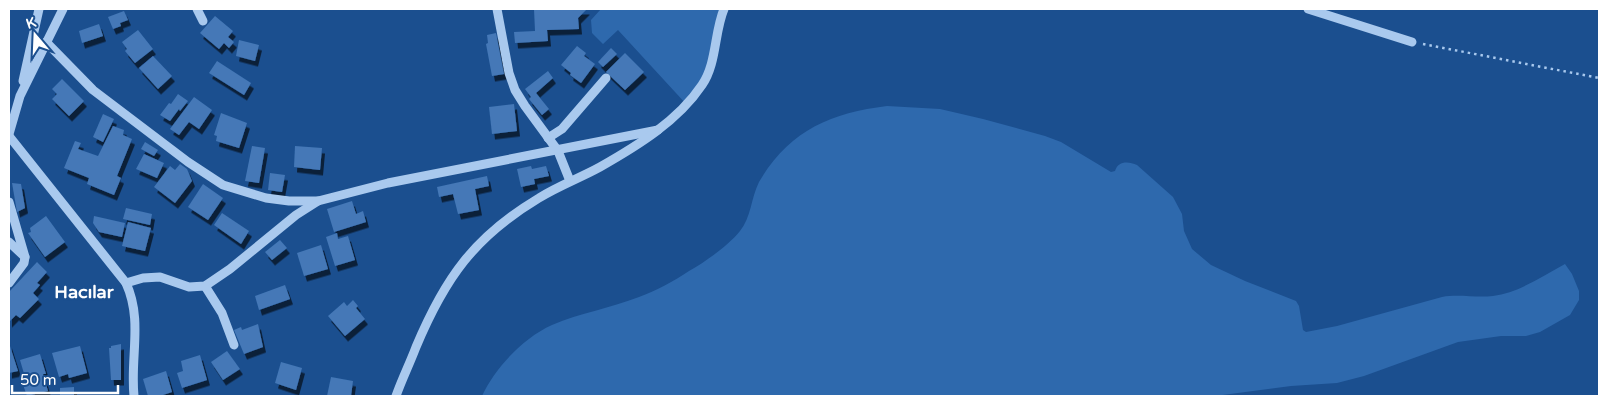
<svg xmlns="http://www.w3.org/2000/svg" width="1608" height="405" font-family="'Varela Round',sans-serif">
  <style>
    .green { fill: #2e69ad }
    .building { fill: #4478b7; filter: url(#shadow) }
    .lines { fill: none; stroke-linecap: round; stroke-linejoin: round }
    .path { stroke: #a9c9ee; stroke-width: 2.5; stroke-dasharray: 2.5 4; stroke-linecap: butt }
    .minor { stroke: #a9c9ee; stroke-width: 9 }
    .labels { text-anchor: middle; stroke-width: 5; stroke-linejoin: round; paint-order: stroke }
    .district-label { font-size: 18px; font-weight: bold; fill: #fff; stroke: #1b4f8f }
  </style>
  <defs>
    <filter id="shadow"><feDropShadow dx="3" dy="5.5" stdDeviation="0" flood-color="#0009"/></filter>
  </defs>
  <rect width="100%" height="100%" fill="#1b4f8f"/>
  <g class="green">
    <polygon points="601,9 724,9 709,72 687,105 618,30 603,44 592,33 591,20"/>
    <path d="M887 106 940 109 983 119 1045 136 1061 142 1111 172 1115 171C1118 161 1128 161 1137 165L1173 197 1182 214 1184 231 1192 249 1211 265 1245 281 1296 301 1299 306 1303 330 1306 332 1337 326 1442 297C1459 294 1476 298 1493 296 1518 293 1543 276 1565 264L1572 274 1579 291V300L1570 315 1540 332 1526 336H1501L1458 342 1364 376 1337 383 1291 386 1215 396H482C495 368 523 338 552 325 580 313 611 308 639 297 656 291 674 281 689 271 705 262 728 246 740 231 751 218 751 198 759 182 789 131 830 113 887 106Z"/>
  </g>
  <g class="building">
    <polygon points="534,9 587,9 578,18 579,29 547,30 548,41 515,43 514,32 535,31"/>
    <polygon points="124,11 128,20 120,23 121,26 113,29 108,17"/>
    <polygon points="215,16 233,31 228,37 234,42 229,48 224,43 219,49 200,33"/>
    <polygon points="99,24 103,36 82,43 79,31"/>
    <polygon points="138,30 153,49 135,63 125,51 127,49 122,42"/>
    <polygon points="496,33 504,74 492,76 486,44 488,43 487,35"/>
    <polygon points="239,40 259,45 255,61 236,56"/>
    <polygon points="577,46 586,53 584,56 595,64 581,83 570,75 571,73 561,65"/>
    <polygon points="611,48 617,54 603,67 598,62"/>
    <polygon points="625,53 644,72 625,90 606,72"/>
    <polygon points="153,56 172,76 158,89 139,68"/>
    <polygon points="217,61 251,83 244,95 209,73"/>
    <polygon points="548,71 553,78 536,93 549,109 542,115 529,99 531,97 525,89"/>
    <polygon points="62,79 84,101 69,116 52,99 57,94 52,89"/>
    <polygon points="178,94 188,101 180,111 179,109 170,121 160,115 169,103 171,104"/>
    <polygon points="194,97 212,110 199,129 189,122 179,135 170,129"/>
    <polygon points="514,104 517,131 492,134 489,107"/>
    <polygon points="221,113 247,123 239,148 216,141 217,136 214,135"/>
    <polygon points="103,114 114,119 103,142 93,137"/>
    <polygon points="113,126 124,130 123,135 132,139 117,176 121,178 114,195 87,184 89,178 64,168 75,141 81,143 78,149 98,156"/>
    <polygon points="145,142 158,150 154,156 141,149"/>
    <polygon points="252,146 265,148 259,183 245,181"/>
    <polygon points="295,146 322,148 320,170 294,167"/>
    <polygon points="144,154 164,163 157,178 136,169"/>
    <polygon points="180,164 187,169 192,181 175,203 154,187 170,166 175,170"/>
    <polygon points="531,166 532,169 546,166 549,176 534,179 535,184 521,187 517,169"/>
    <polygon points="270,173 285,175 282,192 268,190"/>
    <polygon points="487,176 489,186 475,189 479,210 458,214 453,194 439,197 437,187"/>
    <polygon points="12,183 21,184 25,208 17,212"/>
    <polygon points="203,184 223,198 208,220 188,207"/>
    <polygon points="352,201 356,214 363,211 366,222 334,232 327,209"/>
    <polygon points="126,208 152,214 150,225 123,219"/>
    <polygon points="222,213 249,231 241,244 214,225"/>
    <polygon points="46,216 65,242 45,257 28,233 31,232 30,228"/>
    <polygon points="94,216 125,223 122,237 99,232 93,223"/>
    <polygon points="128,222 151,228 145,251 122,246"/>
    <polygon points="337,233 338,239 348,236 355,260 335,266 326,237"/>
    <polygon points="280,240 287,248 272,260 265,252"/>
    <polygon points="321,245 328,269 304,276 297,253"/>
    <polygon points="37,262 47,272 37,283 40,285 33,293 39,299 20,318 16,315 9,322 9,292"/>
    <polygon points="285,285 290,299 259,310 255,296"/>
    <polygon points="353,300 358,306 356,308 365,319 345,336 328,316 344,302 347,306"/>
    <polygon points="258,324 263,347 244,354 234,330 241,327 242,330"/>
    <polygon points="9,343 18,371 9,373"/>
    <polygon points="121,344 121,380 111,380 109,348 111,348 111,346"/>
    <polygon points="80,346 87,373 69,378 68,374 59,377 52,353"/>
    <polygon points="227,351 240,369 223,380 211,362"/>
    <polygon points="40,354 46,374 43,374 48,391 27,396 21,379 25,377 20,360"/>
    <polygon points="200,355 207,380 182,388 177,373 183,371 181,361"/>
    <polygon points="281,362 302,368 296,390 275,383"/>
    <polygon points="166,371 172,392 160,396 148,396 143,379"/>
    <polygon points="331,377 353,381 351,396 327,396"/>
    <polygon points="74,387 74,396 60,396 60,388"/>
  </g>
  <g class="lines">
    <polyline class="path" points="1423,44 1599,78"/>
    <g class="minor">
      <polyline points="197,9 203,21"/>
      <polyline points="497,9 509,73 515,90 525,106 558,151 570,181"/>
      <polyline points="1308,9 1412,42"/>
      <polyline points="46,42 93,90 188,162 223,185 266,198 289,201 318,201 388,183 658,130"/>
      <polyline points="23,81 39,9"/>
      <polyline points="9,134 20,96 63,9"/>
      <path d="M9 136 126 283C143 320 130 357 134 396"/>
      <polyline points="548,138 562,129 606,78"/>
      <polyline points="9,202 25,257 24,263 9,283"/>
      <polyline points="9,242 25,257"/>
      <polyline points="126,283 143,278 160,277 189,287 205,286 230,269 296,215 318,201"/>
      <polyline points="205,286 222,313 234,345"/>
      <path d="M396 396C402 379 410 363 416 347 445 278 474 237 539 198 558 186 580 178 600 167 637 146 678 121 702 85 717 63 714 33 724 9"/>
    </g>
  </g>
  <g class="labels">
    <g class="district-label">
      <text x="84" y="298">Hacılar</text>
    </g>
  </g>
  <rect width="1608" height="405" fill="none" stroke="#ffffff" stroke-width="20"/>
  <g transform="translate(35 35) rotate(341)" stroke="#1b4f8f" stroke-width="4" paint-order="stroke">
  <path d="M0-4L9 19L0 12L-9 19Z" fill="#ffffff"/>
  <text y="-8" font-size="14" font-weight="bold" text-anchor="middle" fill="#ffffff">K</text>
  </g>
  <path d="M12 385v8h106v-8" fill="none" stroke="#ffffff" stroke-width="2.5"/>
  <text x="20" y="385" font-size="15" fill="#ffffff" stroke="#1b4f8f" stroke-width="4" paint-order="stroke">50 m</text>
</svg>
